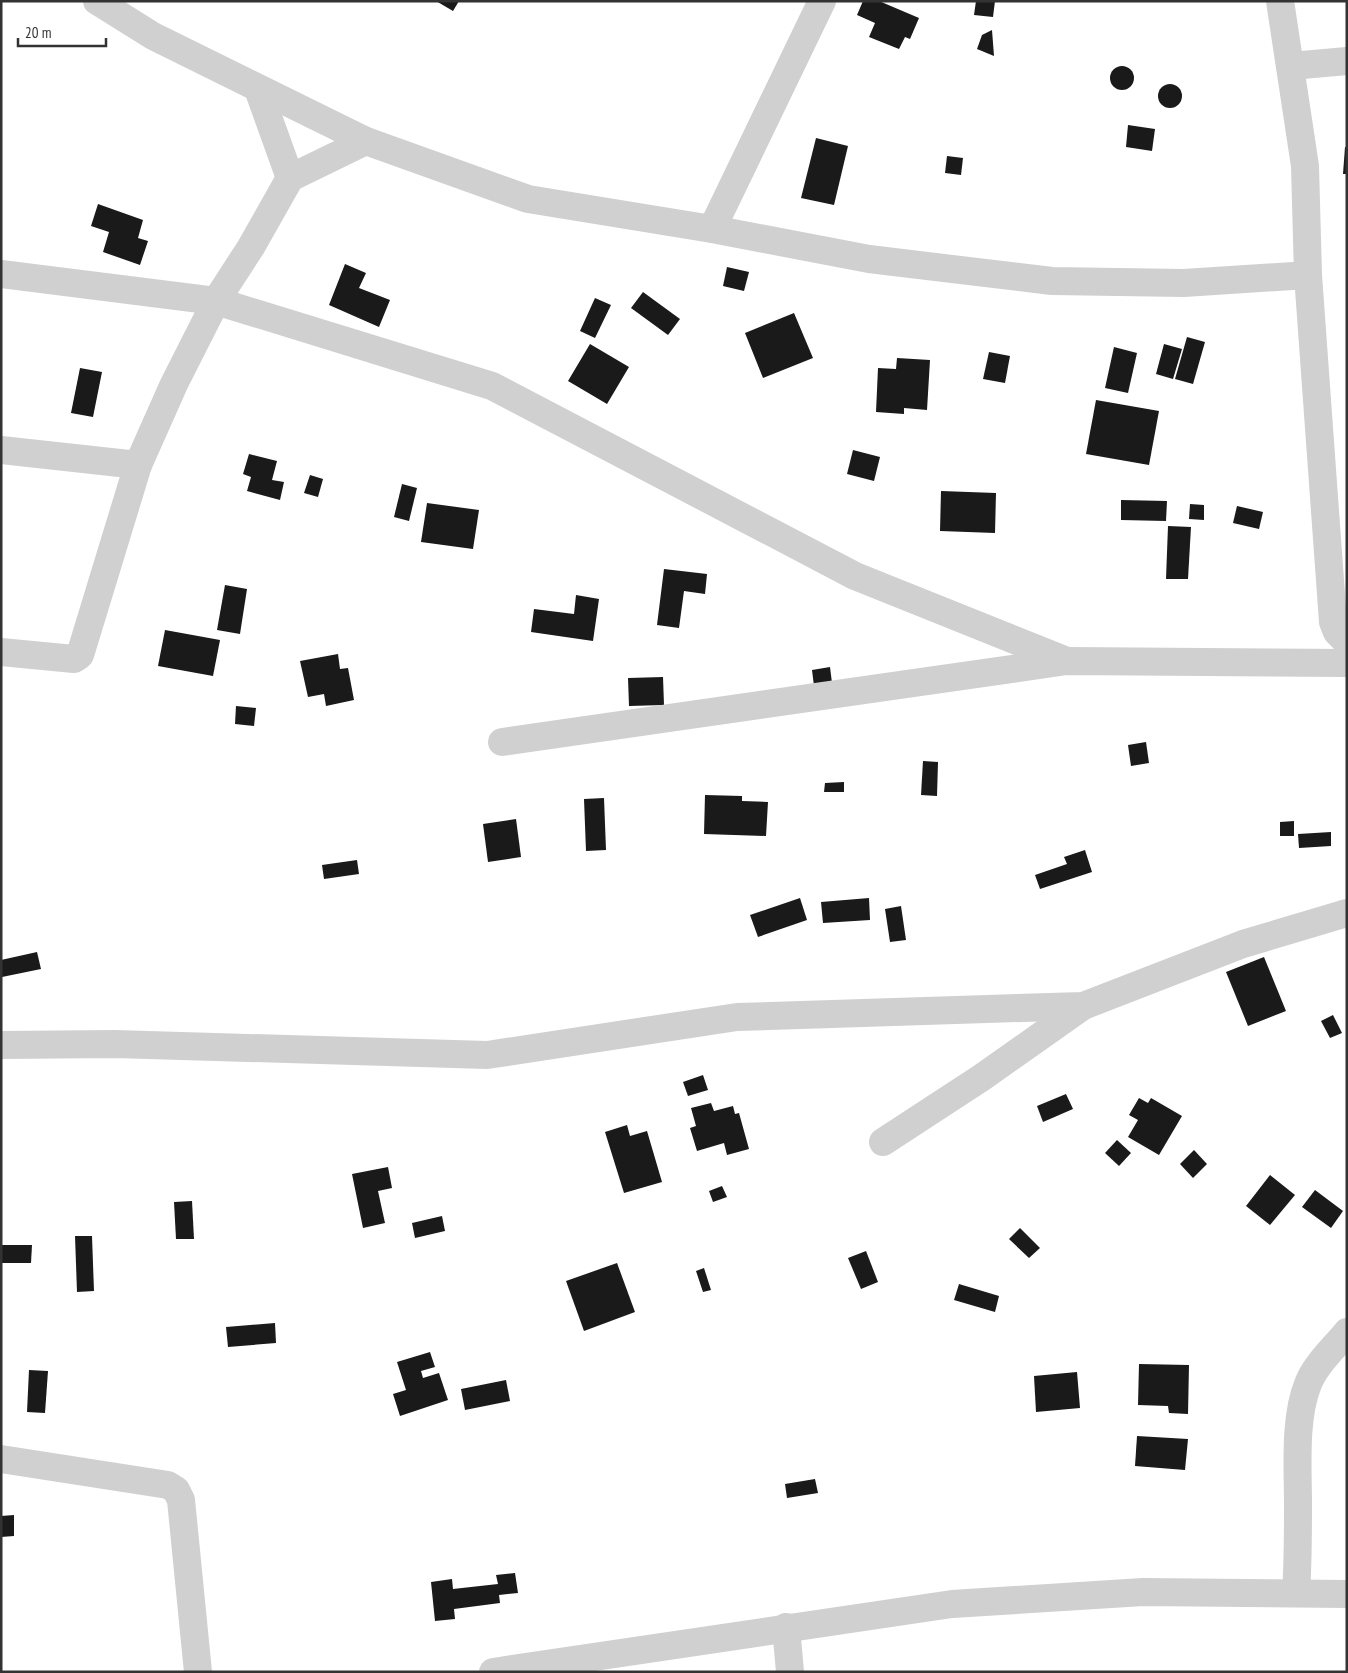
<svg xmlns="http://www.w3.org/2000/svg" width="1348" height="1673" font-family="'PT Sans Narrow',sans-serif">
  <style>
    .building { fill: #1a1a1a }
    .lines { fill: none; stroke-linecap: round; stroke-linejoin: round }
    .minor { stroke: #d0d0d0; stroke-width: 28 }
  </style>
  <rect width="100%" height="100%" fill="#fff"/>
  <g class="building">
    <polygon points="436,1 459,1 453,11"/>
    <polygon points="863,1 879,1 919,18 910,39 905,37 899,49 869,37 875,23 857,15"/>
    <polygon points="976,1 995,1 993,17 974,15"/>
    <polygon points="992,30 994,56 977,49 982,35"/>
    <circle cx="1122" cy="78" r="12"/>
    <circle cx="1170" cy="96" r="12"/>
    <polygon points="1128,125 1155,129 1152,151 1126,147"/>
    <polygon points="816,138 848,146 834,205 801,198"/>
    <polygon points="1345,147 1347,147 1347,174 1343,174"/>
    <polygon points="947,156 963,158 961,175 945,173"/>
    <polygon points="98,204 143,220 138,238 148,241 140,265 103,252 109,232 91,226"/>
    <polygon points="345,264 366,273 359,288 390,300 379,327 329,305"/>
    <polygon points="727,267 749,272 744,291 723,286"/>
    <polygon points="643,292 680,319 668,335 631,308"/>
    <polygon points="595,298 611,305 595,338 580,331"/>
    <polygon points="794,313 813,358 763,378 745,333"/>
    <polygon points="1187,337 1205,342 1193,384 1175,379"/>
    <polygon points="590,344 629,367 607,404 568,381"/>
    <polygon points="1164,344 1182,349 1173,379 1156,374"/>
    <polygon points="1114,347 1137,353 1128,393 1105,388"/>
    <polygon points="989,352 1010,356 1005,383 983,379"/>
    <polygon points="897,358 930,360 927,410 904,408 904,414 876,412 878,368 896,369"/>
    <polygon points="80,368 102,372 93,417 71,413"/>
    <polygon points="1096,400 1159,411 1149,465 1086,454"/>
    <polygon points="853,450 880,457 874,481 847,474"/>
    <polygon points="249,454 277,461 272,480 284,482 280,500 247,491 251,477 243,474"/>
    <polygon points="310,475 323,479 318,497 304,493"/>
    <polygon points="402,484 417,488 409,521 394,517"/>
    <polygon points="941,491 996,493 995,533 940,531"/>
    <polygon points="1121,500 1167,501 1166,521 1121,520"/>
    <polygon points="427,503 479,510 473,549 421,542"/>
    <polygon points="1190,504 1204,505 1204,520 1189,519"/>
    <polygon points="1237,506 1263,512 1259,529 1233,523"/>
    <polygon points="1168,526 1191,527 1188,579 1166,579"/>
    <polygon points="664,569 707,574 705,594 684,591 679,628 657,625"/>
    <polygon points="225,585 247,589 240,634 217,630"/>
    <polygon points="576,595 599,599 593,641 531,632 534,609 574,614"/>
    <polygon points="165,630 220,640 213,676 158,666"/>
    <polygon points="338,654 340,669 348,668 354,700 326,706 324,694 308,697 300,661"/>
    <polygon points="830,667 832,683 814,686 812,670"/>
    <polygon points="663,677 664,705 629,706 628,678"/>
    <polygon points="236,706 256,708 254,726 235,724"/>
    <polygon points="1146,742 1149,763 1131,766 1128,745"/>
    <polygon points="923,761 938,762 937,796 921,795"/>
    <polygon points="844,782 844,792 824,792 825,783"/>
    <polygon points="705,795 742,796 742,801 768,802 766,836 704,834"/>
    <polygon points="604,798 606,850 586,851 584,799"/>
    <polygon points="516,819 521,857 488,862 483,824"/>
    <polygon points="1294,821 1294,836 1280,836 1280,822"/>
    <polygon points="1331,832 1331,846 1299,848 1298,834"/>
    <polygon points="1085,850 1092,872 1040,889 1035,875 1067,864 1064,857"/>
    <polygon points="357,860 359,874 324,879 322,865"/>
    <polygon points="800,898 807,920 758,937 750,915"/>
    <polygon points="869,898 870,920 823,923 821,902"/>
    <polygon points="901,906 906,940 890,942 885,909"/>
    <polygon points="37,952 41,969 2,977 1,960"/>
    <polygon points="1264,957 1286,1011 1248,1026 1226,972"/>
    <polygon points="1333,1015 1342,1033 1330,1038 1321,1021"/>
    <polygon points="703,1075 708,1090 688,1096 683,1082"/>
    <polygon points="1066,1094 1073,1109 1043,1122 1037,1106"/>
    <polygon points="1139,1098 1148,1103 1151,1098 1182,1116 1159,1155 1128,1137 1138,1120 1129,1115"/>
    <polygon points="711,1103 714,1111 733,1106 735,1114 739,1113 749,1149 727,1155 724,1143 697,1151 690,1128 696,1126 691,1108"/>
    <polygon points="627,1125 630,1136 647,1131 662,1182 624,1193 605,1132"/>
    <polygon points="1117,1140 1131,1153 1119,1166 1105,1153"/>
    <polygon points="1194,1150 1207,1164 1193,1178 1180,1164"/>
    <polygon points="388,1167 392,1188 378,1191 385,1223 363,1228 352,1174"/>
    <polygon points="1270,1175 1295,1195 1270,1225 1246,1206"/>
    <polygon points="722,1186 727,1197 713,1202 709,1191"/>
    <polygon points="1315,1190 1343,1211 1331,1228 1302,1207"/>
    <polygon points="192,1201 194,1239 176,1239 174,1202"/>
    <polygon points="442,1216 445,1231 415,1238 412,1223"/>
    <polygon points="1020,1228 1040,1248 1029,1258 1009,1239"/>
    <polygon points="75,1236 92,1236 94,1291 77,1292"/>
    <polygon points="1,1245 32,1245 31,1263 1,1263"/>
    <polygon points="866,1251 878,1282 861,1289 848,1258"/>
    <polygon points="617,1263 635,1312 584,1331 566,1281"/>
    <polygon points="704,1268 711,1290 703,1292 696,1271"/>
    <polygon points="959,1284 999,1296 995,1312 954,1300"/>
    <polygon points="275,1323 276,1343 228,1347 226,1327"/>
    <polygon points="430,1352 435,1367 421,1371 423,1378 439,1373 448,1400 400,1416 393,1394 406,1390 397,1362"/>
    <polygon points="1139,1364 1189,1365 1188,1414 1169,1413 1168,1406 1138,1405"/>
    <polygon points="29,1370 48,1371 45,1413 27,1412"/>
    <polygon points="1077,1372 1080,1408 1036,1412 1034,1376"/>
    <polygon points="506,1380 510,1401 465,1410 461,1389"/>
    <polygon points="1137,1436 1188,1439 1185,1470 1135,1466"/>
    <polygon points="815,1479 818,1493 787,1498 785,1484"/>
    <polygon points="14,1515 14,1536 1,1537 1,1516"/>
    <polygon points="515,1573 518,1593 499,1595 500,1603 454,1609 455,1619 435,1621 431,1582 452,1579 453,1589 498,1584 496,1575"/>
  </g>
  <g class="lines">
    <g class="minor">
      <polyline points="97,1 153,36 366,141 528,199 712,229 869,259 1052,281 1184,283 1308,275"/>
      <polyline points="1280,1 1305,166 1308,275 1333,622 1337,632 1347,642"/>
      <polyline points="1291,66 1347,61"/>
      <polyline points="258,89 290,178"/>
      <polyline points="712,229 822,1"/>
      <polyline points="1,274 216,301 492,386 855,576 1067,661"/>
      <polyline points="1,450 138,465"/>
      <polyline points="1,652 74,659 80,655 138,465 174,384 216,301 251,247 290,178 366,141"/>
      <polyline points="502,742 1067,661 1347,663"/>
      <polyline points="1,1045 115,1044 487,1055 737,1017 1083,1006 1243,944 1347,913"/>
      <polyline points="883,1142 981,1078 1083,1006"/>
      <polyline points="1,1459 168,1485 176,1490 181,1500 198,1672"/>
      <path d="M1296 1593C1298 1563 1298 1534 1298 1505 1298 1469 1294 1418 1308 1384 1315 1365 1334 1348 1347 1332"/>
      <polyline points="786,1627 790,1672"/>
      <polyline points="493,1672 952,1604 1143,1592 1347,1594"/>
    </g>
  </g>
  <rect width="1348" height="1673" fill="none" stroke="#333333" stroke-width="5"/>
  <path d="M18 38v8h88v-8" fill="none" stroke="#333333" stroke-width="2.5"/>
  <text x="25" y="38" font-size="15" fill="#333333" stroke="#ffffff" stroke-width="4" paint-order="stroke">20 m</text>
</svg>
